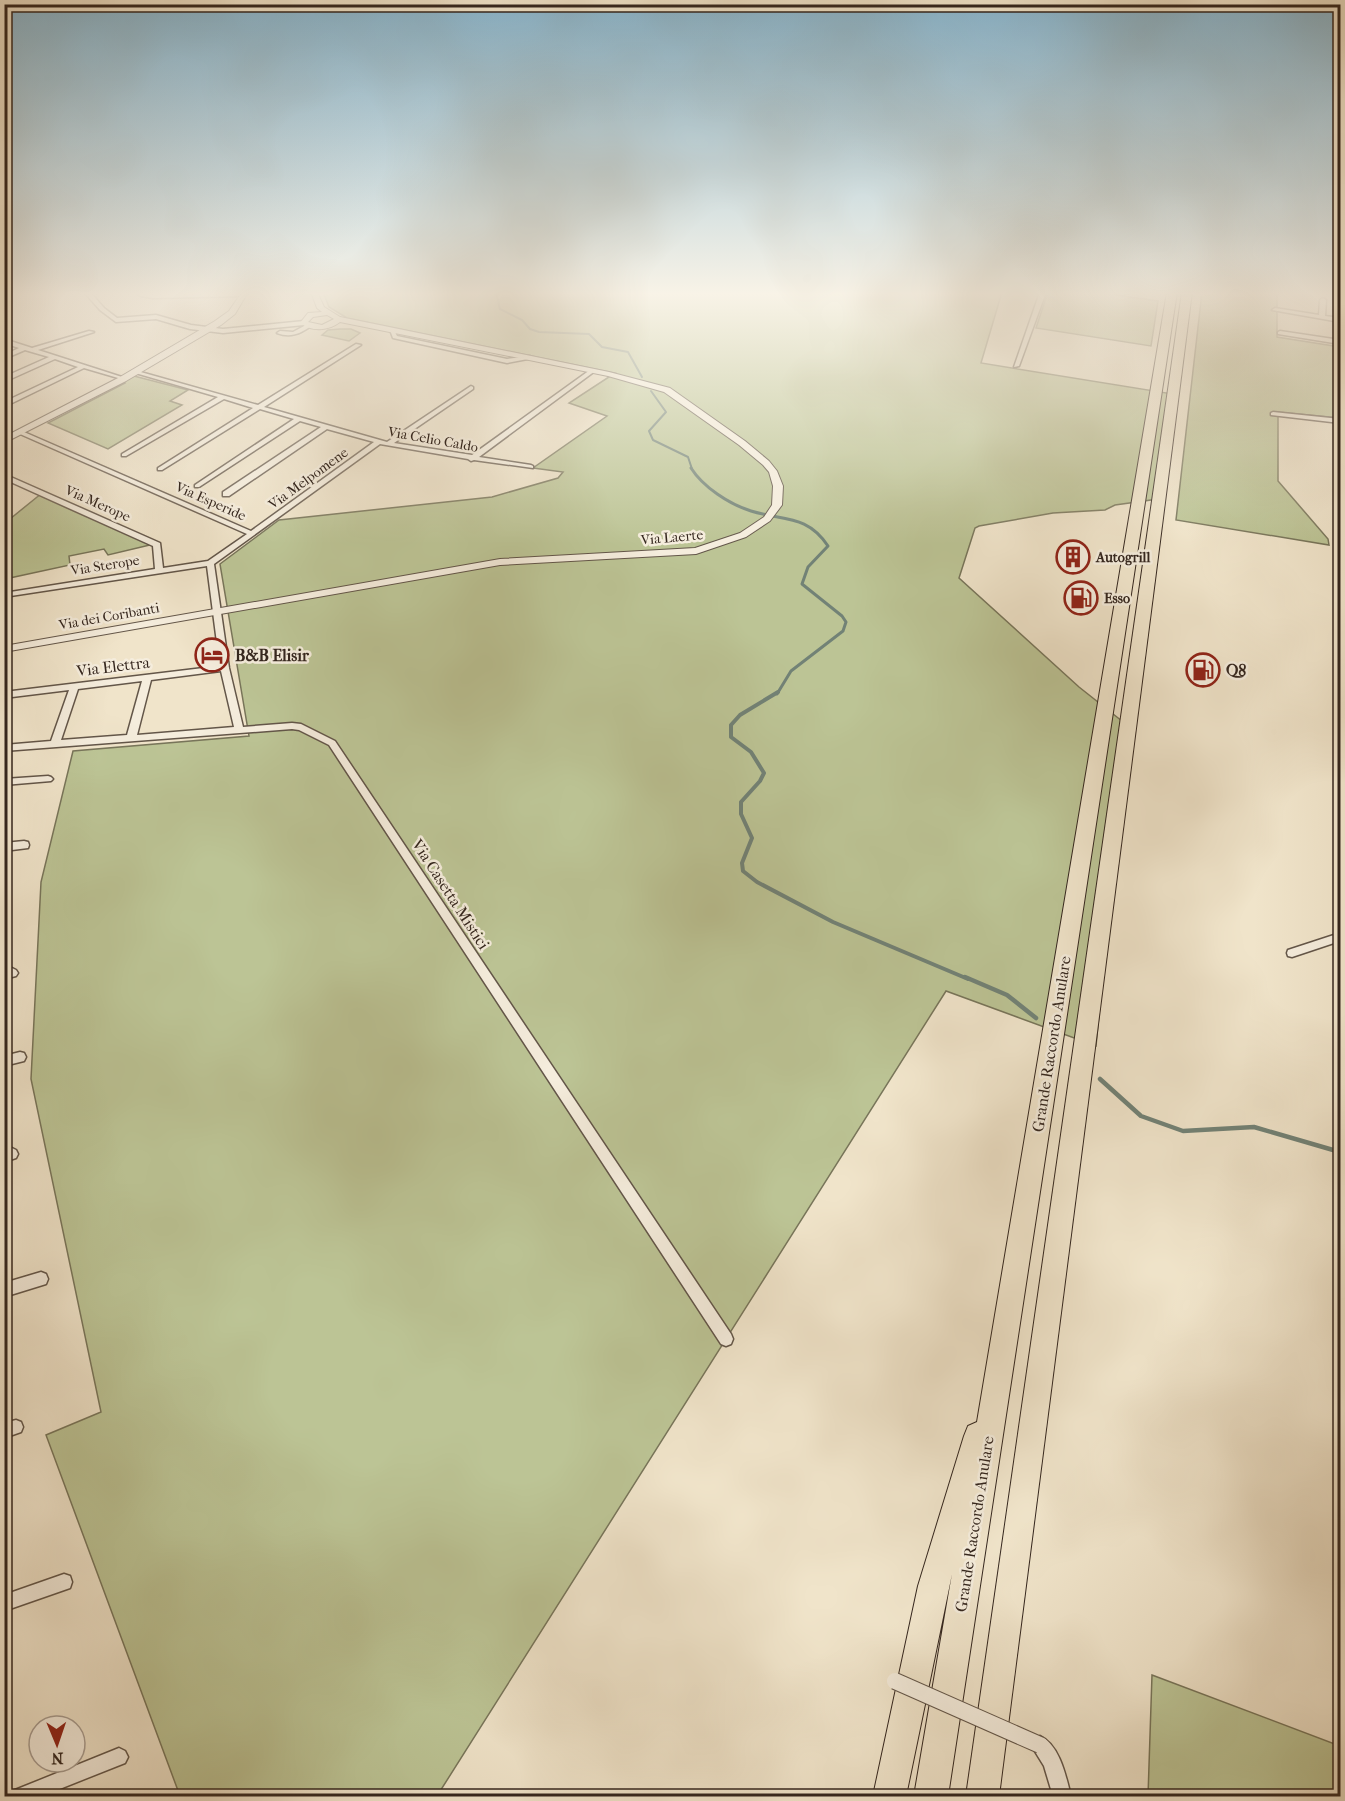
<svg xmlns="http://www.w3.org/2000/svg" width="1345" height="1801" font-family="'IM FELL French Canon',serif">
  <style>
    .green { fill: #bcc495; stroke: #78755a; stroke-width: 1.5 }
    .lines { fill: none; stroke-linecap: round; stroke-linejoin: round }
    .stream-far3 { stroke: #728276; stroke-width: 2 }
    .stream-far2 { stroke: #728276; stroke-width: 3 }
    .stream-far1 { stroke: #728276; stroke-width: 4 }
    .stream { stroke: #728276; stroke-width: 4.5 }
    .minor-casing { stroke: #635649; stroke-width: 3 }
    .tertiary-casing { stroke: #635649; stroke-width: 2 }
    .motorway-casing { stroke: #34261e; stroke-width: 2 }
    .minor { fill: #f5eddd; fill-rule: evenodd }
    .tertiary { fill: #f5eddd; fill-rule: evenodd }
    .motorway { fill: #f0e4ca; fill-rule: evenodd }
    .minor-bridge-casing { stroke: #635649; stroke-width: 18; stroke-linecap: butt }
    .minor-bridge { stroke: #f5eddd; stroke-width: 16 }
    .labels { text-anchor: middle; stroke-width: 5; stroke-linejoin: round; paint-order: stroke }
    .far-street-label { font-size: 14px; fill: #34261e; stroke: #f5eddd }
    .far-poi-label { font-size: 14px; font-weight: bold; fill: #34261e; stroke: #f5eddd; text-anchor: start }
    .poi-label { font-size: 16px; font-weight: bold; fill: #34261e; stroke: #f5eddd; text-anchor: start }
    .street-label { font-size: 16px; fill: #34261e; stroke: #f5eddd }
  </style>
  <rect width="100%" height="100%" fill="#f0e4ca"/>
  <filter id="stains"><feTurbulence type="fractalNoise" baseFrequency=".00333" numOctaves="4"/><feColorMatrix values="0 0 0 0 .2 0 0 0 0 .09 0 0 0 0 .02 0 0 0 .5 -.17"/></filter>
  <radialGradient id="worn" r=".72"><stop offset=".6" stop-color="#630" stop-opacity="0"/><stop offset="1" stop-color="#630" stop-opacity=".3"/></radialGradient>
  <g class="green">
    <polygon points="323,292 1002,292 981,363 1173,394 1158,499 1115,505 1105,510 1053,513 979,526 975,528 959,578 1079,687 1127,725 1096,1046 946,991 437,1796 180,1796 46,1435 101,1412 31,1079 41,882 73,751 249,736 220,564 279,520 492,497 558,478 563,472 533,468 607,416 569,403 615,373 347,318 329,307"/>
    <polygon points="1048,292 1095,292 1158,301 1151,346 1036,328"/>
    <polygon points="1202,292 1277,292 1277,337 1340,347 1340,418 1278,412 1278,481 1328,539 1329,545 1176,520"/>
    <polygon points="340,329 351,329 360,333 349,341 322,335 328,330"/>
    <polygon points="134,376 188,390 170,401 182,405 108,449 48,423 125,383 123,381"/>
    <polygon points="42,493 154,544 108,555 104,549 69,556 70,565 5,579 5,523"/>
    <polygon points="1152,1675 1340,1746 1340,1796 1148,1796"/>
  </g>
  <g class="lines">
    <g class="stream-far3">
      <polyline points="496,292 500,309 522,320 530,329 539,332 589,334 602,347 628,352 642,377"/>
      <polyline points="651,391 666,412 649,431 653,440 688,457 692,469"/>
    </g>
    <path class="stream-far2" d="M691 468C703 487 729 504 751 511 783 521 807 514 828 546L808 567 802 584 842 616 846 622 843 631 791 671 777 694"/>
    <polyline class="stream-far1" points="778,692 740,715 731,725 731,737 751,752 764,773 760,781 741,802 741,814 752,838 742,863 743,871 757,882 833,922 968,979"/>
    <g class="stream">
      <polyline points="965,977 1007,995 1036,1018"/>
      <polyline points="1100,1079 1141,1116 1183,1131 1254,1127 1340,1152"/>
    </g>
    <defs>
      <g id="minor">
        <polygon points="4,292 15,292 4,296"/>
        <polygon points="84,292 90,292 104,308 117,318 156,315 191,325 223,329 304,321 307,323 304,325 223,333 190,329 156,319 116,322 100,310"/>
        <polygon points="134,292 153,294 244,292 247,294 244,296 153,298 141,296"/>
        <polygon points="1040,292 1046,292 1019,366 1014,367"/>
        <polygon points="1323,298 1326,300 1325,316 1340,318 1340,322 1272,310 1275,308 1319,315 1320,300"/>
        <path d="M306 325 311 326C300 334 290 338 277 333L280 331 293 332Z"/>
        <polygon points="390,330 394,330 397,336 507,359 530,356 533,358 507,363 393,338"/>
        <polygon points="89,331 94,332 38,350 125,378 125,380 84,368 4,407 4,402 78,367 55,359 4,382 4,377 49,357 25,350 4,359 4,355 19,348 4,343 4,339 32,348"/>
        <polygon points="1280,331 1340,340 1340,344 1278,334 1278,332"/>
        <path d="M356 344 361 345 264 407 387 442 471 386 473 387V389L394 443 472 455 590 370 595 371 479 457 531 465 533 466V468L474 460 471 461 468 459 380 444 214 564 229 668 243 727 292 723 301 724 335 741 731 1334 733 1339 731 1344 726 1346 721 1344 329 745 299 730 292 729 4 751V745L51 741 69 690 4 698V692L220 666 207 566 4 597V593L155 569 153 546 4 479V474L160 543 163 568 208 561 247 534 20 434V432H24L251 531 374 442 327 429 229 496H223V492L321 427 300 421 199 487H195V485L294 419 260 409 162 470H158V468L253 408 224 399 126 456H122V454L218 397 132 372 137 371 258 405ZM221 671 234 727 137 735 151 680ZM142 681 127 735 61 740 78 689Z"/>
        <polygon points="1273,412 1340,419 1340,423 1271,415 1271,413"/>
        <polygon points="48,776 51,777 53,779 51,781 4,785 4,779"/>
        <polygon points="24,841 28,842 29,845 28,848 4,851 4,843"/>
        <polygon points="1340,933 1340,941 1292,957 1288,956 1287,953 1288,950"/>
        <polygon points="12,968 16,970 18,973 16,976 4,979 4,969"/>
        <polygon points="20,1052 24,1053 26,1057 24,1061 4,1066 4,1056"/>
        <polygon points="12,1148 16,1150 18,1154 16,1158 4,1162 4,1150"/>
        <polygon points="41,1272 46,1274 48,1279 46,1284 4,1297 4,1283"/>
        <polygon points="16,1420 21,1422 23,1427 21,1432 4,1438 4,1423"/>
        <polygon points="64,1574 70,1576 72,1582 70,1588 4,1611 4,1595"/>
        <path d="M1040 1736C1060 1745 1066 1777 1071 1796H1053L1044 1766 1031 1745 1034 1739Z"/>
        <polygon points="119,1748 125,1751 128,1757 125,1763 42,1796 12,1796 15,1790"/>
      </g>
      <g id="tertiary">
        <polygon points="242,292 248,292 235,314 221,325 126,381 4,443 4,437 120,377 215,321 229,311"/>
        <path d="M311 292H317L324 307 340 317 609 372 670 388 745 441 769 461 777 471 783 486 782 505 770 521 746 537 696 554 500 565 4 652V646L500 559 695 548 740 533 764 517 772 505 773 486 769 472 763 465 739 445 664 392 608 376 340 322C328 331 312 332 300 323L308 313 322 312 317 308ZM327 315 334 319 322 325 308 322 313 317Z"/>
      </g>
      <g id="motorway">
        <polygon points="1167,292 1177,292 948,1796 914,1796 952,1574 906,1796 873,1796 918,1586 964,1436 968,1426 977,1422"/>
        <polygon points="1182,292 1192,292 999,1796 966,1796"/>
      </g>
    </defs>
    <use href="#minor" class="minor-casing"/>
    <use href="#tertiary" class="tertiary-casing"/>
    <use href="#motorway" class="motorway-casing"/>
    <use href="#minor" class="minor"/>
    <use href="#tertiary" class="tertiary"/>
    <use href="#motorway" class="motorway"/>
    <defs>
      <polyline id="minor-bridge" points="895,1681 1040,1745"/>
    </defs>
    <use href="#minor-bridge" class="minor-bridge-casing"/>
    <use href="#minor-bridge" class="minor-bridge"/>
  </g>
  <linearGradient id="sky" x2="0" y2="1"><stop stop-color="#89b8d2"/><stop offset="0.54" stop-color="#f8f3e7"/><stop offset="1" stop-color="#f8f3e7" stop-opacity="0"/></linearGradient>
  <rect width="1345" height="544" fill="url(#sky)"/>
  <defs>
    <symbol id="building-ring" viewBox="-11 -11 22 22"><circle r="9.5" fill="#f5eddd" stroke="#8f2418" stroke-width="1.5"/><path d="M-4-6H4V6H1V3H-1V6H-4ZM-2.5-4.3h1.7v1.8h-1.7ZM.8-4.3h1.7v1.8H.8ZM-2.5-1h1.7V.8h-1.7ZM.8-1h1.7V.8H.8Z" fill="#8f2418"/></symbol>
    <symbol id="fuel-ring" viewBox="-11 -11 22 22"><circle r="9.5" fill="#f5eddd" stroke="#8f2418" stroke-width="1.5"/><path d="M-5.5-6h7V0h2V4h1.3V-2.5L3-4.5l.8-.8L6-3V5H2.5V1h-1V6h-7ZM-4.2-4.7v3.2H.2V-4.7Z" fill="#8f2418"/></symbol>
    <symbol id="hotel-ring" viewBox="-11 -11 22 22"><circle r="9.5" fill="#f5eddd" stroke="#8f2418" stroke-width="1.5"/><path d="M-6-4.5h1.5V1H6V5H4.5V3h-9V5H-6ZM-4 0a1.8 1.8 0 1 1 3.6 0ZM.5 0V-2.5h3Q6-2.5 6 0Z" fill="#8f2418"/></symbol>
  </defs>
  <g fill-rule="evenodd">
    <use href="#building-ring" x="1054" y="538" width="38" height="38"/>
    <use href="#fuel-ring" x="1062" y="579" width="38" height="38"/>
    <use href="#hotel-ring" x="193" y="636" width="38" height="38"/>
    <use href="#fuel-ring" x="1184" y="651" width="38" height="38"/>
  </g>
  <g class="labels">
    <g class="far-street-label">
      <text transform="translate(433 439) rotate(10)" y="5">Via Celio Caldo</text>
      <text transform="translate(308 478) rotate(-36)" y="5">Via Melpomene</text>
      <text transform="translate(211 501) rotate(24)" y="5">Via Esperide</text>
      <text transform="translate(98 503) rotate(24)" y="5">Via Merope</text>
      <text transform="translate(672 537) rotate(-5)" y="5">Via Laerte</text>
      <text transform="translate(105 565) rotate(-9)" y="5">Via Sterope</text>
      <text transform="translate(109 616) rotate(-10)" y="5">Via dei Coribanti</text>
    </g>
    <g class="far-poi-label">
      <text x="1096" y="562">Autogrill</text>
      <text x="1104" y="603">Esso</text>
    </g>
    <g class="poi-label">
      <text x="235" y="661">B&amp;B Elisir</text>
      <text x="1226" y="676">Q8</text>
    </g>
    <g class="street-label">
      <text transform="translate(113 666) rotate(-7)" y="6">Via Elettra</text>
      <text transform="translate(451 894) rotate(57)" y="6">Via Casetta Mistici</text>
      <text transform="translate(1051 1044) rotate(-81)" y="6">Grande Raccordo Anulare</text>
      <text transform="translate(974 1524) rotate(-81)" y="6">Grande Raccordo Anulare</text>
    </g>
  </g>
  <rect width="1345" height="1801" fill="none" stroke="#f0e4ca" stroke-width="24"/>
  <rect x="6" y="6" width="1333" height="1789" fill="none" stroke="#34261e" stroke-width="3"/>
  <rect x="12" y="12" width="1321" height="1777" fill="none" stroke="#34261e" stroke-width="1.5"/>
  <g transform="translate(57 1744) rotate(178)"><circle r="28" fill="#f5eddd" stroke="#a89d91" stroke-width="1.5"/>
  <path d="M0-4.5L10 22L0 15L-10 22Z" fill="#8f2418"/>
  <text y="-9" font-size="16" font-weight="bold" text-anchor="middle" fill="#34261e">N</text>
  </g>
  <rect width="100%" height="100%" filter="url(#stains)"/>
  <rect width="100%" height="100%" fill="url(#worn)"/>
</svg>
